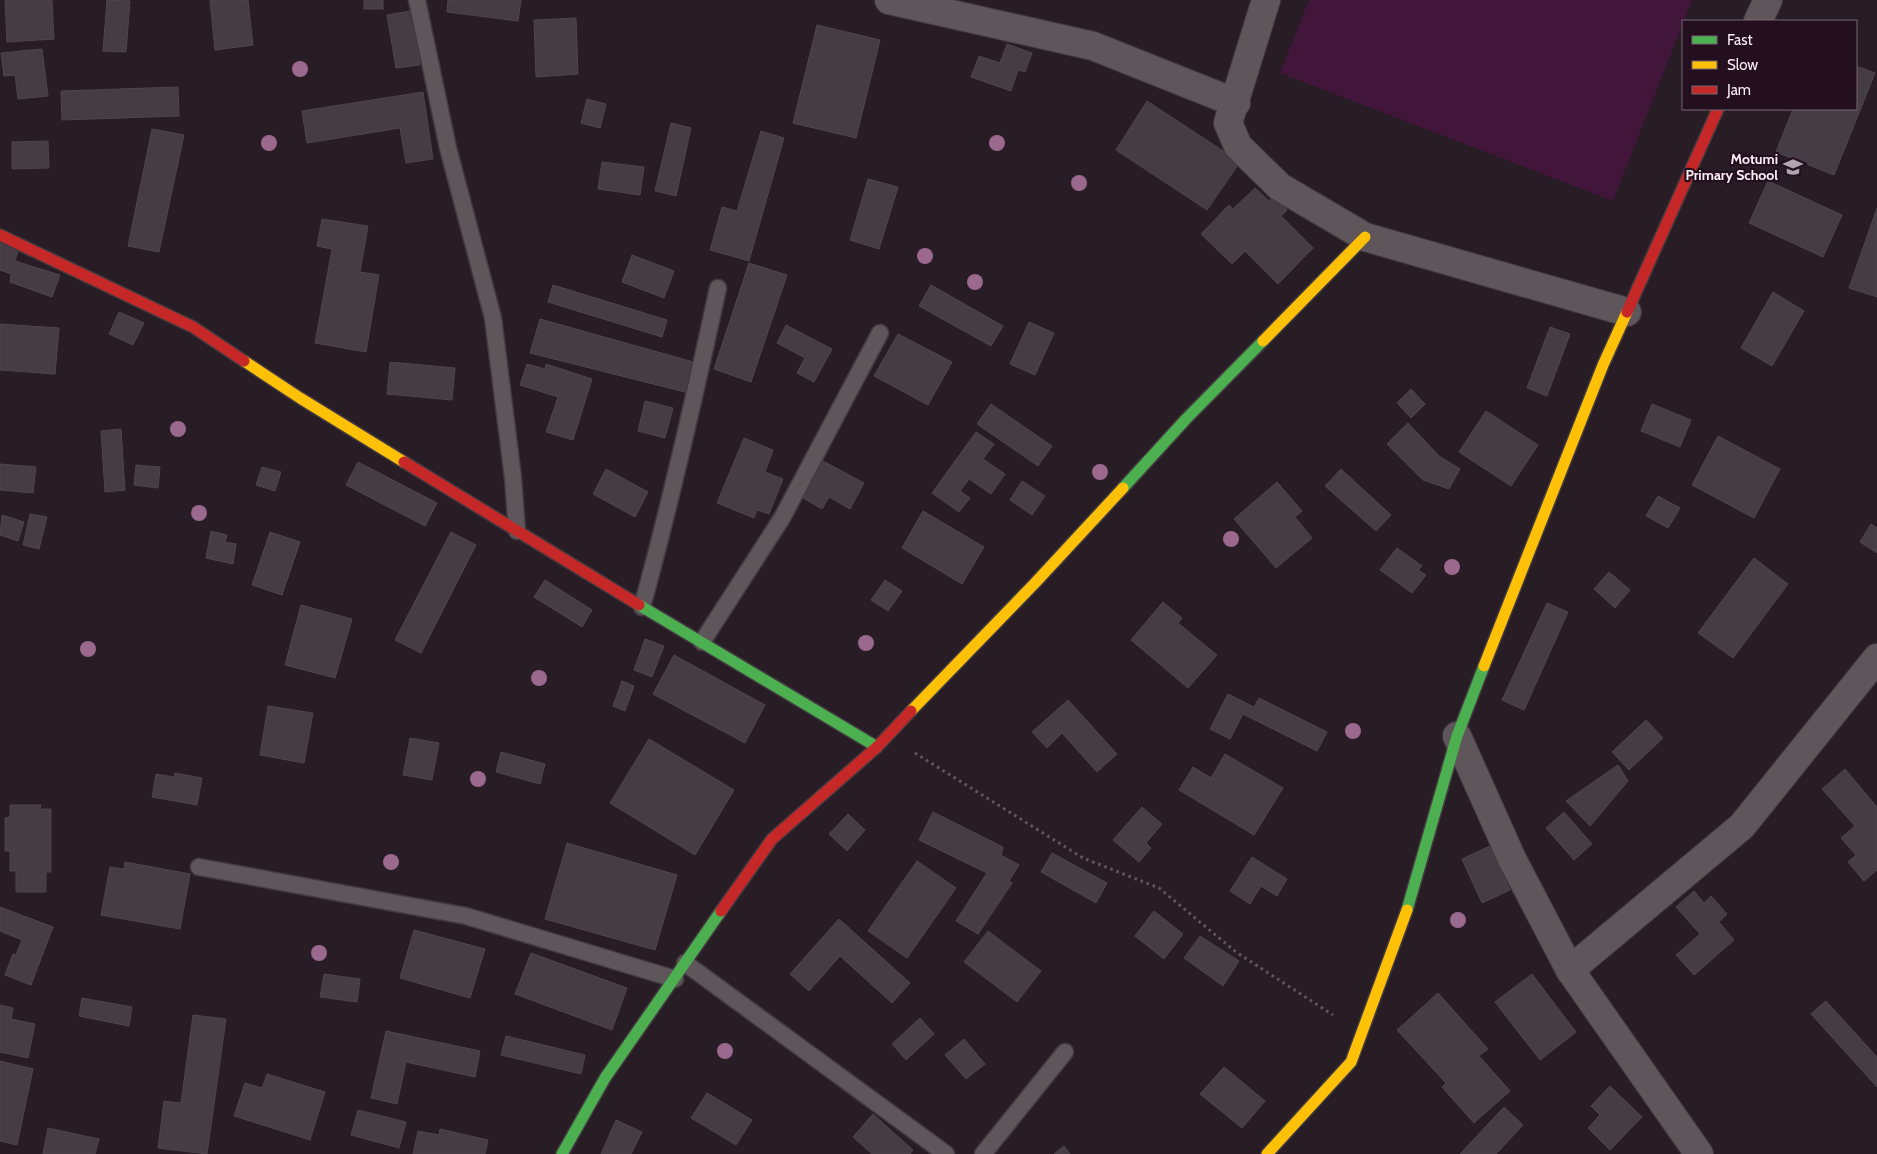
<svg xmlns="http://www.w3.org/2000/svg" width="1877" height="1154" font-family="Cabin,sans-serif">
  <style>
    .green { fill: #42163a }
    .building { fill: #463c44; stroke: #4f454c }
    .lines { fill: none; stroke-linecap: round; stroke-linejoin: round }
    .lane-casing { stroke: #423a40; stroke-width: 19 }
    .street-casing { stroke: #423a40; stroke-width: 30 }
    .fast-casing { stroke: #423a40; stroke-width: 14 }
    .slow-casing { stroke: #423a40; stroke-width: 14 }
    .jam-casing { stroke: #423a40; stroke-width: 14 }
    .path { stroke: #625960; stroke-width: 3; stroke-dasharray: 2.5 4; stroke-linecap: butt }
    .lane { stroke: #5f565c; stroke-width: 16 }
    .street { stroke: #5f565c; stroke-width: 28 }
    .fast { stroke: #4caf50; stroke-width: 11 }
    .slow { stroke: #ffc107; stroke-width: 11 }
    .jam { stroke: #c62828; stroke-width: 11 }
    .tree { fill: #9b688e }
    .labels { text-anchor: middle; stroke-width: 4.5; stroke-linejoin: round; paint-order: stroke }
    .poi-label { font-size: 14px; font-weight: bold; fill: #fbecf6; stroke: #230f1e; text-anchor: end }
  </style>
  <rect width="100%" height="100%" fill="#281d25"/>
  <polygon class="green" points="1309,0 1692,0 1613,201 1280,73"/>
  <g class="building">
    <polygon points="5,0 52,0 54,39 7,42"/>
    <polygon points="107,0 130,1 126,52 103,51"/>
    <polygon points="210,0 248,0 253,45 215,50"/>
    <rect x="364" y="0" width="19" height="9"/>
    <polygon points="448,0 521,0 518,21 447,12"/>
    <polygon points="411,11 420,65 396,68 387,15"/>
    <polygon points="576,18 578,74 536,77 534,20"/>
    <polygon points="817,25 880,40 856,138 793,123"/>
    <polygon points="1007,44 1032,53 1025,72 1018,70 1011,91 971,77 979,56 1000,63"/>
    <polygon points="42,49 48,96 18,99 15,75 4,76 1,53"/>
    <polygon points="1856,66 1875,73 1834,175 1776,152 1793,109 1856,109"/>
    <polygon points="178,87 179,116 62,120 61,91"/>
    <polygon points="423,92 433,159 406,163 400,128 307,143 302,111"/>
    <polygon points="587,99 606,104 600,128 581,123"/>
    <polygon points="1147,101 1240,162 1207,210 1116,150"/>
    <polygon points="671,123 691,128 676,196 655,191"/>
    <polygon points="152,129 184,135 159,252 128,246"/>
    <polygon points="761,131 784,138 749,261 710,250 722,207 737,211"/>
    <polygon points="48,141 49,168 12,169 12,142"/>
    <polygon points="602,162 644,167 640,195 598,189"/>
    <polygon points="868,179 898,187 879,249 850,240"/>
    <polygon points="1768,181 1842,215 1823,257 1749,223"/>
    <polygon points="1255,188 1269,201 1273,196 1287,210 1281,216 1313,248 1278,284 1245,251 1232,264 1201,234 1229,205 1233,209"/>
    <polygon points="1877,208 1877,297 1849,288"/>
    <polygon points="322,219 368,226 360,272 379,275 366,352 315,343 332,249 317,246"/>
    <polygon points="0,242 19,248 15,261 60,275 52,297 10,282 11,274 0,270"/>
    <polygon points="632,255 674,271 664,298 622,282"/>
    <polygon points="749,263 787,275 751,382 714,369"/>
    <polygon points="553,285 667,320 662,337 548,302"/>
    <polygon points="931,285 1003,326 991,346 919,306"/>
    <polygon points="1773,292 1804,311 1772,366 1741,348"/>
    <polygon points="119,312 144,323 133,345 109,334"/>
    <polygon points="540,319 697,363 689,393 530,353"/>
    <polygon points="1029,322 1054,333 1035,375 1010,364"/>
    <polygon points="0,324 59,328 55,374 0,370"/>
    <polygon points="786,325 832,349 814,382 797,373 805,358 777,343"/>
    <polygon points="1550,327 1570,334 1547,396 1527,388"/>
    <polygon points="898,334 952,362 928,405 874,376"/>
    <polygon points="390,362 455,368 452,400 387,394"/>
    <polygon points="527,364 545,369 546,364 592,379 573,440 546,432 558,397 520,385"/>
    <polygon points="1411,389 1425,404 1411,418 1397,403"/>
    <polygon points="645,401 673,408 665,438 638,431"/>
    <polygon points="991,404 1052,446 1038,466 977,424"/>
    <polygon points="1652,404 1691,420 1680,447 1641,431"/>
    <polygon points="1486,411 1538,445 1511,486 1459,452"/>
    <polygon points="1408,423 1439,456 1460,469 1449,489 1423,480 1387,444"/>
    <polygon points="121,429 125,490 105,492 101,431"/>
    <polygon points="976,432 994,444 983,459 1005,474 991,494 969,479 960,491 970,498 959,512 932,493"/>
    <polygon points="1718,436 1780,469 1754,518 1692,485"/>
    <polygon points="744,438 773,450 765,472 783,479 769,514 757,510 754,518 717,503"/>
    <polygon points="823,461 864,483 850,509 829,497 822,509 803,498"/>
    <polygon points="358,462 437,503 425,526 346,485"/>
    <polygon points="0,464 36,467 33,493 0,490"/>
    <polygon points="136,465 160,467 158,488 134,485"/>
    <polygon points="262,467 281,472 275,491 256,485"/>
    <polygon points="606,469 648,492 635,517 593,494"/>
    <polygon points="1341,469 1391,515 1376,531 1325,486"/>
    <polygon points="1022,481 1045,496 1032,515 1010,500"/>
    <polygon points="1277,482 1302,511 1295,517 1312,538 1276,568 1234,519"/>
    <polygon points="1658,496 1680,508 1668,528 1646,516"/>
    <polygon points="923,511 984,547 962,584 902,548"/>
    <polygon points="30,514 47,517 39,549 23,545"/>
    <polygon points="2,515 24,522 18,541 0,535"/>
    <polygon points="1871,524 1877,528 1877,553 1860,542"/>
    <polygon points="211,531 227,535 225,542 236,544 233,564 206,558"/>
    <polygon points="270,532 300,542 282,595 252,585"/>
    <polygon points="451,532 476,545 421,653 395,640"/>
    <polygon points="1397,548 1422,566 1418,570 1426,575 1412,593 1380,570"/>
    <polygon points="1754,558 1788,584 1733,658 1698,633"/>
    <polygon points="1609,572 1630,590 1615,608 1594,589"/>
    <polygon points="545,580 592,610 582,627 534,597"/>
    <polygon points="885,580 902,591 888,611 871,600"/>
    <polygon points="1163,602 1182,618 1178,623 1217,655 1188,688 1131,640"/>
    <polygon points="1547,603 1568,612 1524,710 1502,700"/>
    <polygon points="301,605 352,619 335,678 285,665"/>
    <polygon points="645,639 664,646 652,677 634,670"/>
    <polygon points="674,655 765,705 745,743 653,694"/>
    <polygon points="622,681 634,686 625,711 613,706"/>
    <polygon points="1228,694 1254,707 1259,698 1327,732 1317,751 1243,714 1230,739 1210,729"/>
    <polygon points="1068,700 1117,754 1097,772 1062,733 1047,748 1032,732"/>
    <polygon points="268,706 313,713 304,763 260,755"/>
    <polygon points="1646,720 1663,738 1629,770 1612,752"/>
    <polygon points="410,738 439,743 432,780 403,775"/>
    <polygon points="649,739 734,790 695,855 610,803"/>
    <polygon points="501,752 545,764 540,784 496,772"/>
    <polygon points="1225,754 1283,788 1254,835 1179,790 1193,767 1211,778"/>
    <polygon points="1618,765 1628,781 1590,826 1566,801"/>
    <polygon points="1845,769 1877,807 1877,870 1864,881 1848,862 1856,855 1841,838 1855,826 1822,789"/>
    <polygon points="175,773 202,778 197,805 152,797 156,774 174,777"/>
    <polygon points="10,805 41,805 40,809 51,809 51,872 46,872 46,892 16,892 16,871 10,871 10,851 5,851 5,818 10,817"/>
    <polygon points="1142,807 1162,824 1146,843 1151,848 1139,862 1113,840"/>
    <polygon points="933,812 1003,847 1001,855 1019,865 1009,881 1012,883 978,934 956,921 987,873 919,840"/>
    <polygon points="1564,812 1592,844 1574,860 1546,828"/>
    <polygon points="848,814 865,830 847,851 829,834"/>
    <polygon points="567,843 677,875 655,950 545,919"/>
    <polygon points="1490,846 1510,890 1482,903 1462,859"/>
    <polygon points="1052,853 1107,883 1096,903 1041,872"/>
    <polygon points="1252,857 1287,879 1277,896 1261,886 1250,904 1230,891"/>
    <polygon points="917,861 956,888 907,958 868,931"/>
    <polygon points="125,862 190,874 180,929 101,915 110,867 124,869"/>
    <polygon points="1694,891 1704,903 1711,896 1727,914 1719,922 1734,940 1694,975 1676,955 1700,934 1676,907"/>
    <polygon points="0,907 53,927 31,985 5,975 13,954 16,955 22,940 0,931"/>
    <polygon points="1154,911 1183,934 1164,959 1135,936"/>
    <polygon points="839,919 910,983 892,1003 840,956 809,991 790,974"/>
    <polygon points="414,930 485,949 470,998 400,978"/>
    <polygon points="988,931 1041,971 1017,1002 964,962"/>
    <polygon points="1200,936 1239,961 1223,986 1184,958"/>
    <polygon points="531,953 627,988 612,1030 515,994"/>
    <polygon points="324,974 360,979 357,1002 320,997"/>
    <polygon points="1532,974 1576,1032 1540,1060 1495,1002"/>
    <polygon points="1438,993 1488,1049 1479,1056 1510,1091 1474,1123 1442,1087 1446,1083 1397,1030"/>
    <polygon points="82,998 132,1007 129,1026 79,1016"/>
    <polygon points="1826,1001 1877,1057 1877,1087 1811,1014"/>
    <polygon points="0,1005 13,1008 11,1019 35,1024 28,1058 0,1052"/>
    <polygon points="193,1015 226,1019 207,1154 158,1148 164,1101 181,1103"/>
    <polygon points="920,1018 934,1034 906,1060 892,1044"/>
    <polygon points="386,1031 480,1051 475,1077 406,1062 397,1104 371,1098"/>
    <polygon points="506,1036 585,1055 581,1074 501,1055"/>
    <polygon points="964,1039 985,1064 966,1079 945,1055"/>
    <polygon points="0,1061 33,1069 17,1145 0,1141"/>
    <polygon points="1224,1067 1265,1101 1242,1128 1200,1094"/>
    <polygon points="267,1074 325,1092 310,1140 234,1116 245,1083 262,1088"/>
    <polygon points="1610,1086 1642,1117 1610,1150 1588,1128 1600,1115 1591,1106"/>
    <polygon points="707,1093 752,1120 736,1145 691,1118"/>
    <polygon points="1504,1107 1523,1125 1496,1154 1460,1154"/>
    <polygon points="358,1110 406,1122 399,1148 351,1135"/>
    <polygon points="873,1114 913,1150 910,1154 872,1154 853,1137"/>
    <polygon points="616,1120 642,1132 631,1154 601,1154"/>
    <polygon points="48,1128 99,1139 95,1154 43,1154"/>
    <polygon points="440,1129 488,1140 485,1154 413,1154 418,1131 439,1135"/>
    <polygon points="1064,1146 1070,1154 1054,1154"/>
  </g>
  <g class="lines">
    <defs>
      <g id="lane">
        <polyline points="417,0 448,148 493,318 513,478 517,531"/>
        <path d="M642 607C671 501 695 395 718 288"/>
        <polyline points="702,642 782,518 880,333"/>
        <polyline points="199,867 466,916 675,979"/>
        <polyline points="685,963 946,1154"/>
        <polyline points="983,1154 1065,1052"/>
      </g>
      <g id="street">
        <polyline points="889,0 1093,46 1236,103"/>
        <polyline points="1266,0 1228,123 1238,146 1280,187 1365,237 1627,312"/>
        <polyline points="1758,21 1768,0"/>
        <polyline points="1457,736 1512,859 1570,970"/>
        <polyline points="1699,1154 1570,970 1742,826 1877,658"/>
      </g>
      <g id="fast">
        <polyline points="1123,488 1186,419 1263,341"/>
        <polyline points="639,605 877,747"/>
        <polyline points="1407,910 1457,736 1484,666"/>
        <polyline points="562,1154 605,1078 721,911"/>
      </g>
      <g id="slow">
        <polyline points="1263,341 1365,237"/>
        <polyline points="244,361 300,398 404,462"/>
        <polyline points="1484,666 1603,365 1627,312"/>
        <polyline points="911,711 1035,583 1123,488"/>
        <polyline points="1267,1154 1351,1062 1407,910"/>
      </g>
      <g id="jam">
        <polyline points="0,235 193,327 244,361"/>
        <polyline points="1627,312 1718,109"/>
        <polyline points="404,462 639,605"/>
        <polyline points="721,911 772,839 877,747 911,711"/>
      </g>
    </defs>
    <use href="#lane" class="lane-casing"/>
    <use href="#street" class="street-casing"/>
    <use href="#fast" class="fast-casing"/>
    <use href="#slow" class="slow-casing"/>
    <use href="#jam" class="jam-casing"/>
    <polyline class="path" points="915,753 1083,858 1159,888 1236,952 1333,1015"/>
    <use href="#lane" class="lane"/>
    <use href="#street" class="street"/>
    <use href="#fast" class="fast"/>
    <use href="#slow" class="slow"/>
    <use href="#jam" class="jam"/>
  </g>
  <g class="tree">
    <circle cx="300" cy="69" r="8"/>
    <circle cx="269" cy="143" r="8"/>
    <circle cx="997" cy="143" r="8"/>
    <circle cx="1079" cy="183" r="8"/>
    <circle cx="925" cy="256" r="8"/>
    <circle cx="975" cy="282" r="8"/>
    <circle cx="178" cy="429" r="8"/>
    <circle cx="1100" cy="472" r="8"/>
    <circle cx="199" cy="513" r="8"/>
    <circle cx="1231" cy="539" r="8"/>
    <circle cx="1452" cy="567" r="8"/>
    <circle cx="866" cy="643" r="8"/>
    <circle cx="88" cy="649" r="8"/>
    <circle cx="539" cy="678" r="8"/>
    <circle cx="1353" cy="731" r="8"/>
    <circle cx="478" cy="779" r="8"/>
    <circle cx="391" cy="862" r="8"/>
    <circle cx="1458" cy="920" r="8"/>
    <circle cx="319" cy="953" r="8"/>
    <circle cx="725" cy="1051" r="8"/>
  </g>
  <defs>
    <symbol id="school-bare" viewBox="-9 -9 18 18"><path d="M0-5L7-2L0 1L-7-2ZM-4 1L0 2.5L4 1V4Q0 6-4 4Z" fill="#b1a4ad" stroke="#230f1e" stroke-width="2.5" paint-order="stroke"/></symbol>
  </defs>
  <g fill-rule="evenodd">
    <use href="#school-bare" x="1779" y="153" width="28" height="28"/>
  </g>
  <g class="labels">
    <g class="poi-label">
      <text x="1778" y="164">Motumi<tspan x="1778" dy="16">Primary School</tspan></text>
    </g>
  </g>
  <rect x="1682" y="20" width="175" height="90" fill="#230f1e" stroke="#796774"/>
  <rect x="1692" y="36" width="25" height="8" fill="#4caf50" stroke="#796774"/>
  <text x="1727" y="45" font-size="15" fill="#fbecf6">Fast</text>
  <rect x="1692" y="61" width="25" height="8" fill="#ffc107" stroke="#796774"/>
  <text x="1727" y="70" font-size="15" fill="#fbecf6">Slow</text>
  <rect x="1692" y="86" width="25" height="8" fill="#c62828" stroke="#796774"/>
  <text x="1727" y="95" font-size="15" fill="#fbecf6">Jam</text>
</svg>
